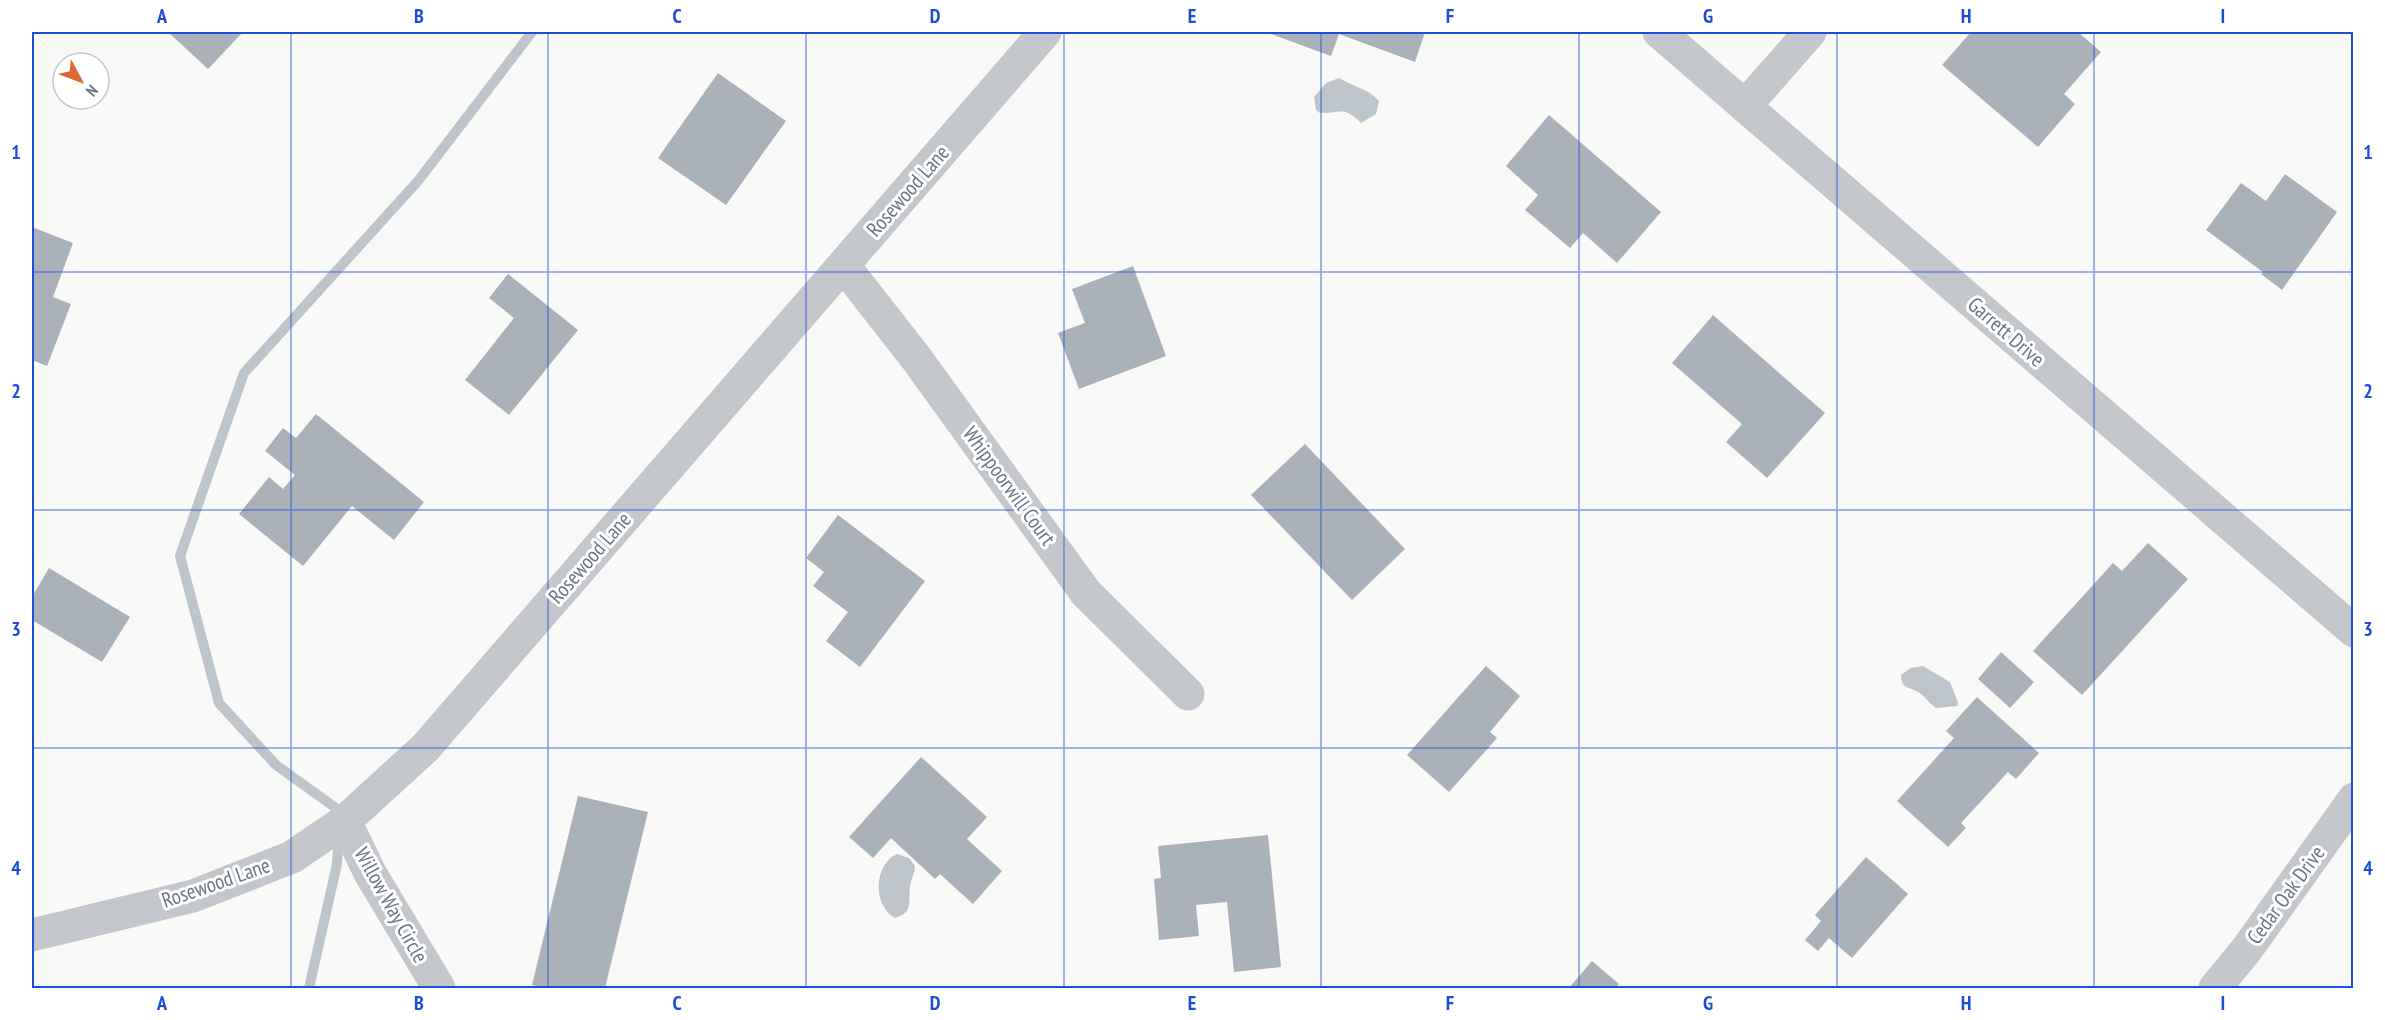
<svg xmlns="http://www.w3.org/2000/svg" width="2385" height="1020" font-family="'PT Sans Narrow',sans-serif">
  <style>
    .water { fill: #bdc5cb }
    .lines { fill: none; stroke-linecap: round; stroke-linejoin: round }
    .stream { stroke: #bdc5cb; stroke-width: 10 }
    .building { fill: #aab1b8 }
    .street { stroke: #c3c6ca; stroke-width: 33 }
    .grid { fill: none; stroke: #1d4ed8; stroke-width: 1.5; stroke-opacity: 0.55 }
    .labels { text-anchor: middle; stroke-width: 6; stroke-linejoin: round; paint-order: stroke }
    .street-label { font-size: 21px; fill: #6a7787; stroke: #fff }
    .neatline { fill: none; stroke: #1d4ed8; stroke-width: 2 }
    .grid-label { font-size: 20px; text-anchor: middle; font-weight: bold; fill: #1d4ed8 }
  </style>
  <rect width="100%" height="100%" fill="#f9f9f7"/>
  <g class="water">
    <path d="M1339 78C1352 86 1369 89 1379 101L1376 114 1361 123C1343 105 1341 114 1320 113L1316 110 1314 97 1326 83Z"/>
    <path d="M1923 666 1950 682 1958 703 1957 706 1936 708C1930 704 1926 698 1921 694 1912 686 1901 691 1901 675L1911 668Z"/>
    <path d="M897 854 909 858 915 866C915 874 911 879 910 886 908 902 914 912 895 918 872 905 874 864 897 854Z"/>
  </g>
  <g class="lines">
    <g class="stream">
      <polyline points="340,817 340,811 276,765 219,703 180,556 244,373 418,181 532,32"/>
      <polyline points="309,988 337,864 339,833"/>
    </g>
  </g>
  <g class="building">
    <polygon points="168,32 243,32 208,69"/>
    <polygon points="1272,32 1425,32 1415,62 1339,34 1331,56 1271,34"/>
    <polygon points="1971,32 2078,32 2101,52 2064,94 2075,104 2038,147 1942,65"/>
    <polygon points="718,73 786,121 726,205 658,158"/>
    <polygon points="1549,115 1661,212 1617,263 1583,233 1570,248 1525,210 1538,195 1506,166"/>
    <polygon points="2285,174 2337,212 2282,290 2261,274 2263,272 2206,230 2241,183 2266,201"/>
    <polygon points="32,227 73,243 53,297 71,304 47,366 32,360"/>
    <polygon points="1133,266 1166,356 1079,389 1058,333 1085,323 1072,289"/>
    <polygon points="508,274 578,330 509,415 465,380 514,318 489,298"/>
    <polygon points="1713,315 1825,413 1767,478 1726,442 1742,424 1672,363"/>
    <polygon points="316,414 424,502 394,540 352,506 303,566 239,514 269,477 283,489 295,475 265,451 283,428 296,438"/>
    <polygon points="1305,444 1405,549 1352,600 1251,495"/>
    <polygon points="838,515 925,581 860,667 826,641 848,612 813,586 824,572 806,558"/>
    <polygon points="2148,543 2188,579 2082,695 2033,651 2113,563 2122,571"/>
    <polygon points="49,568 130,617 102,662 32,620 32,597"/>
    <polygon points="2001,652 2034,682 2010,708 1978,679"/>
    <polygon points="1486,666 1520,696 1490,732 1497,738 1449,792 1407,755"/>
    <polygon points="1977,697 2039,753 2016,779 2008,772 1961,823 1966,828 1948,847 1897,801 1954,738 1946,731"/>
    <polygon points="921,757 987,817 967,839 1002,871 973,904 940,874 935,879 891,838 873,858 849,837"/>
    <polygon points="578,796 648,812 605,988 546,988 532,985"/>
    <polygon points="1268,835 1281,967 1234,972 1227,902 1196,905 1199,936 1159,940 1154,879 1161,878 1158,846"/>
    <polygon points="1866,857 1908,894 1852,958 1829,938 1818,951 1805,940 1821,921 1815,915"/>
    <polygon points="1592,961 1619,984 1615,988 1569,988"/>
  </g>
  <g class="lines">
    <g class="street">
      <polyline points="1659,32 2354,631"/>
      <polyline points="1745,106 1810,32"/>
      <polyline points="844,266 916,358 1086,593 1188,694"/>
      <polyline points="345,821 370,873 439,988"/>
      <polyline points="32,935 193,896 292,857 345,821 425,748 1045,32"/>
      <polyline points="2215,988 2247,949 2354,799"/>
    </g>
  </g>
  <path class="grid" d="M291 32V988M548 32V988M806 32V988M1064 32V988M1321 32V988M1579 32V988M1837 32V988M2094 32V988M32 272H2354M32 510H2354M32 748H2354"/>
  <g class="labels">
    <g class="street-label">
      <text transform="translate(908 191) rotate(-49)" y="7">Rosewood Lane</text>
      <text transform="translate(2006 332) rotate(41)" y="7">Garrett Drive</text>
      <text transform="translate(1009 486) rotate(54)" y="7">Whippoorwill Court</text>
      <text transform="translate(590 558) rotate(-49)" y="7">Rosewood Lane</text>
      <text transform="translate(216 883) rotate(-19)" y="7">Rosewood Lane</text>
      <text transform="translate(2286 895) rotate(-54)" y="7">Cedar Oak Drive</text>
      <text transform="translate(391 905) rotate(61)" y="7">Willow Way Circle</text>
    </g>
  </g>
  <rect width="2385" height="1020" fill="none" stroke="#ffffff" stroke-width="66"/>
  <g transform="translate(81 81) rotate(131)"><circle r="28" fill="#ffffff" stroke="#c3c9cf" stroke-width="1.5"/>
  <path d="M0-4.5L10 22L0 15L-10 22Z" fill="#db6b35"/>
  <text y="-9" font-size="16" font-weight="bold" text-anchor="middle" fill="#6a7787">N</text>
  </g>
  <rect x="33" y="33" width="2319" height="954" class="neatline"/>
  <g class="grid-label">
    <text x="162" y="23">A</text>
    <text x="419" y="23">B</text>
    <text x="677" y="23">C</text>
    <text x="935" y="23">D</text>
    <text x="1192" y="23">E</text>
    <text x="1450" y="23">F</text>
    <text x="1708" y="23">G</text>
    <text x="1966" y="23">H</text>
    <text x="2223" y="23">I</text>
    <text x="16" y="159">1</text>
    <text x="2368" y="159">1</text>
    <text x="16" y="398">2</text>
    <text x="2368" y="398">2</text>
    <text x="16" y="636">3</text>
    <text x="2368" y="636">3</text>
    <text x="16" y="875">4</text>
    <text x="2368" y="875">4</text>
    <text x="162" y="1010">A</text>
    <text x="419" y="1010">B</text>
    <text x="677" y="1010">C</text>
    <text x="935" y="1010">D</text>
    <text x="1192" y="1010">E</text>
    <text x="1450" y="1010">F</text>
    <text x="1708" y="1010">G</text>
    <text x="1966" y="1010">H</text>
    <text x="2223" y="1010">I</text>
  </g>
</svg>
